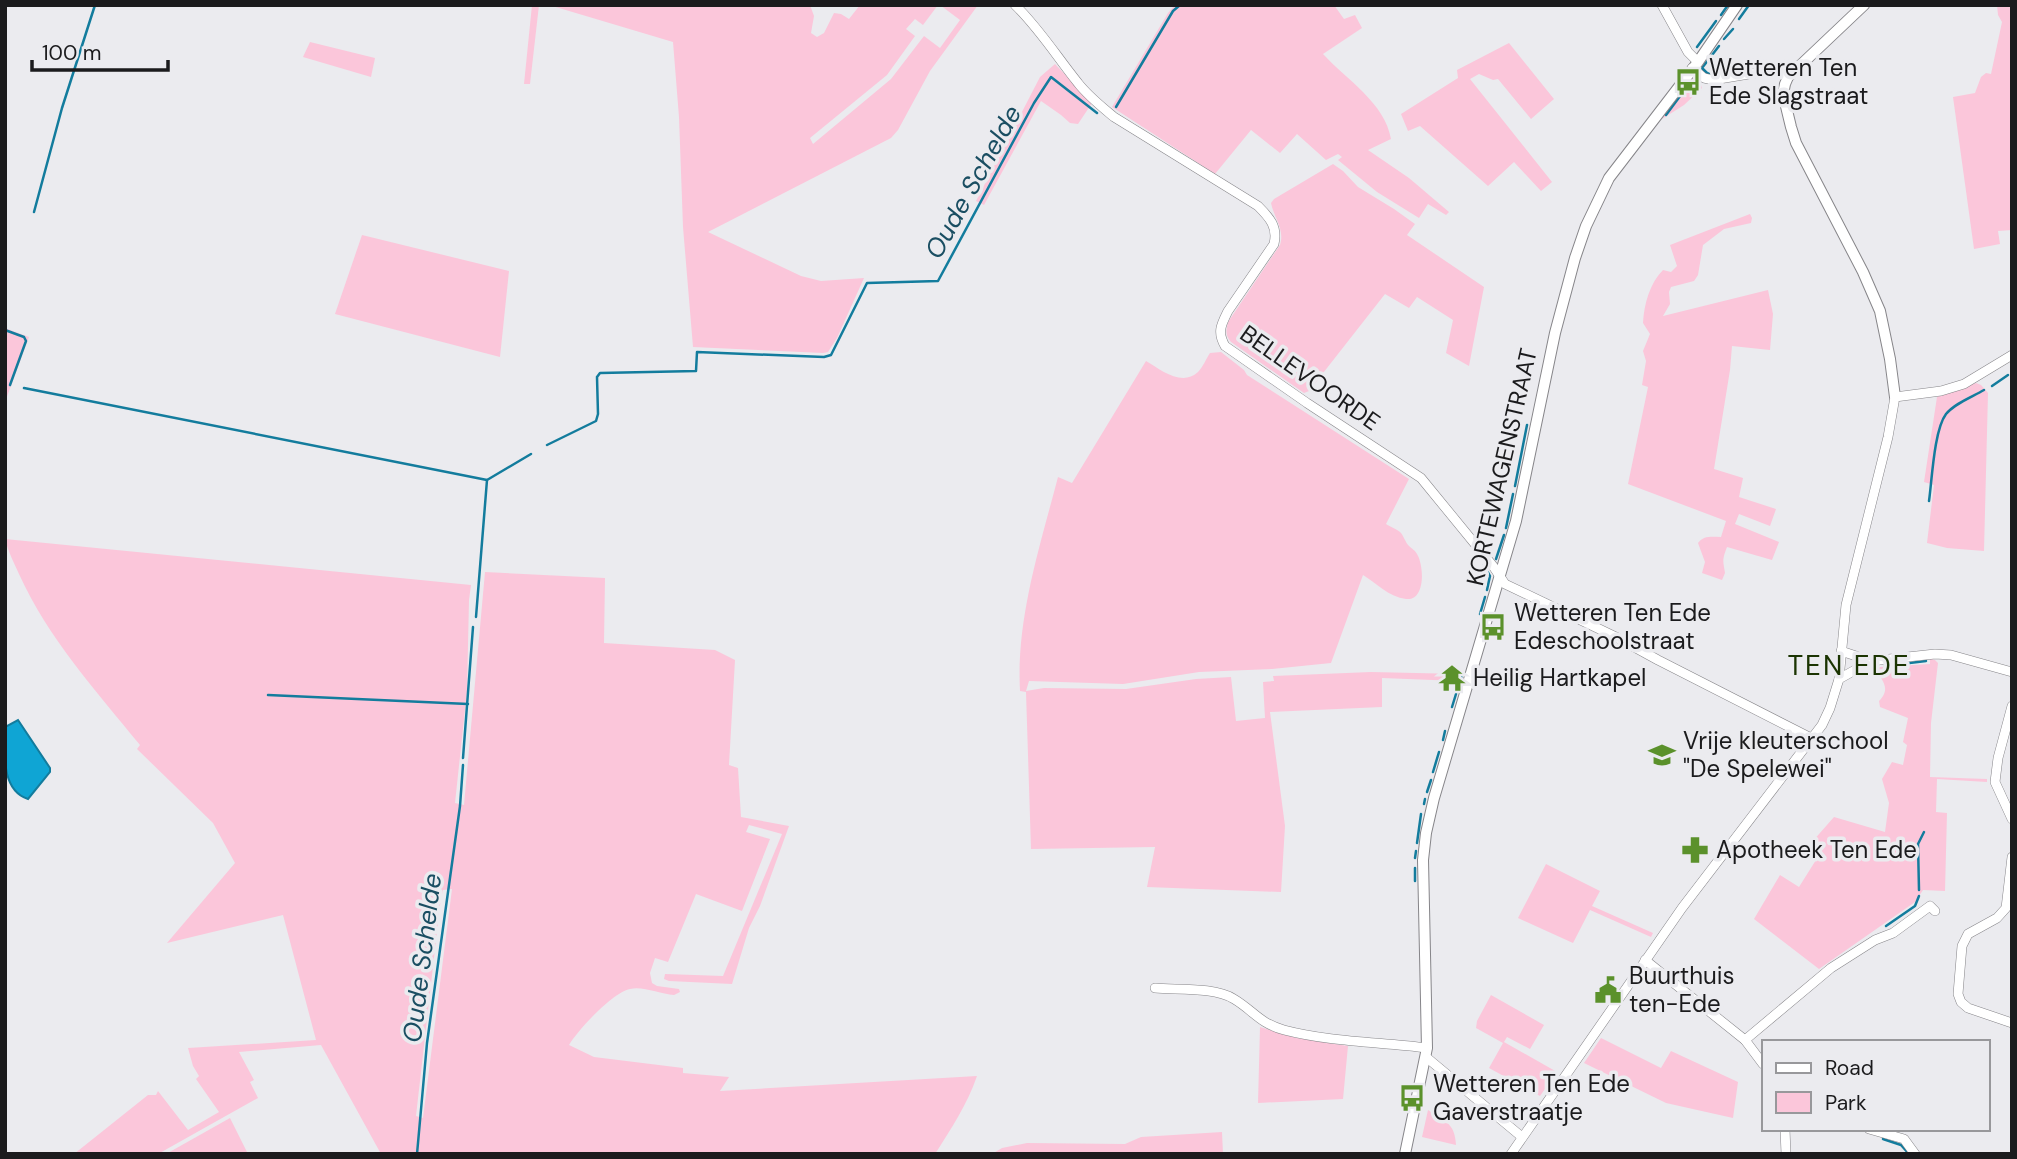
<svg xmlns="http://www.w3.org/2000/svg" width="2017" height="1159" font-family="'DM Sans',sans-serif">
  <style>
    .green { fill: #fbc6da; fill-rule: evenodd }
    .water { fill: #0fa5d4; stroke: #137c9d; stroke-width: 2 }
    .lines { fill: none; stroke-linecap: round; stroke-linejoin: round }
    .stream { stroke: #137c9d; stroke-width: 2.5 }
    .minor-casing { stroke: #868589; stroke-width: 10 }
    .tertiary-casing { stroke: #868589; stroke-width: 12 }
    .minor { stroke: #fff; stroke-width: 9 }
    .tertiary { stroke: #fff; stroke-width: 10 }
    .labels { text-anchor: middle; stroke-width: 7; stroke-linejoin: round; paint-order: stroke }
    .poi-label { font-size: 24px; fill: #1b1b1d; stroke: #ebebef; text-anchor: start }
    .street-label { font-size: 24px; fill: #1b1b1d; stroke: #ebebef }
    .water-label { font-size: 26px; font-style: italic; fill: #1a4e62; stroke: #ebebef }
    .quarter-label { font-size: 28px; letter-spacing: 2px; fill: #1b3402; stroke: #ebebef }
  </style>
  <rect width="100%" height="100%" fill="#ebebef"/>
  <g class="green">
    <polygon points="532,5 539,5 530,84 524,84"/>
    <polygon points="549,5 810,5 814,16 811,33 817,37 824,33 834,13 841,14 849,19 860,5 938,5 923,25 915,19 906,29 915,36 887,75 810,138 813,144 891,79 924,36 940,48 960,20 940,5 978,5 930,71 898,130 891,138 708,232 801,276 821,281 864,278 837,338 828,352 823,353 693,347 683,227 679,117 673,42"/>
    <path d="M1175 5H1334L1344 19 1355 15 1362 28 1323 54C1347 80 1385 103 1391 139L1368 150 1409 178 1449 212 1446 215 1428 204 1419 218 1377 192 1338 160 1342 157 1338 154 1326 160 1297 134 1280 153 1251 130 1215 174 1112 107 1168 13Z"/>
    <polygon points="1997,5 2012,5 2012,230 1998,231 2000,244 1974,249 1953,97 1975,93 1981,77 1986,73 1991,74 2002,22 1998,15"/>
    <polygon points="310,42 375,58 371,77 303,57"/>
    <polygon points="1509,43 1554,99 1531,119 1498,79 1493,80 1479,74 1470,79 1552,182 1541,191 1514,162 1488,186 1420,126 1408,131 1401,114 1458,78 1457,70"/>
    <polygon points="1055,64 1092,103 1078,124 1070,123 1061,115 1041,101 984,205 976,201 1040,77"/>
    <polygon points="1692,77 1695,81 1690,87 1696,91 1701,85 1702,88 1684,105 1662,119"/>
    <path d="M1333 164 1343 171 1358 187 1394 209 1415 224 1407 235 1484 287 1469 366 1446 353 1453 320 1417 297 1409 308 1385 294 1309 391 1304 393 1231 342C1225 335 1226 331 1228 322L1280 245C1285 229 1274 218 1271 203L1274 199Z"/>
    <path d="M1750 214 1752 218 1751 223 1724 229 1703 245 1698 275 1694 281 1671 287 1669 292 1670 304 1663 316 1768 290 1773 314 1770 350 1732 346 1730 370 1714 469 1743 478 1739 497 1776 509 1770 526 1739 514 1735 524 1779 542 1772 560 1727 547C1722 560 1723 561 1725 573L1722 580 1702 573 1705 562 1698 543C1704 535 1712 537 1721 537L1726 521 1628 484 1648 387 1642 385 1646 361 1643 351 1650 334 1643 323C1644 304 1650 283 1663 270L1671 272 1677 266 1670 245Z"/>
    <polygon points="362,235 509,271 500,357 335,314"/>
    <polygon points="5,328 29,337 5,402"/>
    <path d="M1221 352 1244 370 1247 375 1409 479 1386 524C1390 527 1397 529 1400 532 1404 536 1405 542 1409 546 1412 549 1415 550 1417 554 1424 565 1426 601 1406 599 1389 597 1376 583 1363 575L1331 663 1272 669 1199 672 1123 684 1029 681 1026 691 1044 688 1126 689 1196 679 1231 677 1236 721 1265 718 1263 682 1274 681 1273 676 1371 672 1461 674 1458 681 1382 678V707L1270 712 1285 826 1281 892 1147 887 1155 847 1031 849 1026 692 1020 691C1016 619 1040 546 1058 477L1072 483 1146 361C1161 370 1182 387 1198 372 1203 367 1206 359 1210 353Z"/>
    <polygon points="1976,383 1981,385 1988,393 1984,551 1947,548 1927,543 1934,485 1924,482 1937,397"/>
    <path d="M5 539 471 585 469 600 467 691 455 803 464 805 485 572 605 578 604 643 715 650 735 660 729 765 738 768 741 817 789 826 760 906 749 928 732 984 669 981 664 979 665 974 723 976 782 834 749 825 746 832 770 839 742 911 696 894 668 962 655 958 650 973 652 983 657 986 679 989 680 992 674 995C660 994 643 986 630 989 612 993 578 1030 569 1045L594 1057 683 1068V1073L729 1077 720 1091 977 1076C967 1105 951 1129 935 1154H381L321 1045 239 1052 254 1080 250 1082 258 1098 158 1154H74L148 1095H156L158 1091 188 1130 219 1112 196 1079 199 1076 193 1066 188 1048 316 1040 283 915 167 943 235 863 213 823 137 749 140 745C96 691 48 638 19 574 14 563 8 551 5 539ZM452 889 423 1118 416 1116 440 905 443 890Z"/>
    <path d="M1930 659 1935 660 1938 663 1931 723 1930 777 1987 779V782L1937 779 1936 812 1947 813 1945 891 1923 890 1915 902 1819 969 1754 919 1780 875 1799 887 1821 852 1812 842 1834 817 1885 832 1889 803 1882 779 1892 762 1903 765 1907 745 1903 742 1908 718 1880 707 1879 701C1891 689 1883 681 1875 669L1880 667 1930 664Z"/>
    <polygon points="1546,864 1600,891 1592,906 1653,933 1651,937 1590,910 1573,943 1518,918"/>
    <polygon points="1491,995 1544,1025 1530,1049 1507,1037 1504,1042 1557,1072 1540,1096 1489,1068 1503,1043 1476,1028 1477,1021"/>
    <polygon points="1260,1027 1297,1038 1348,1046 1343,1099 1258,1103"/>
    <polygon points="1601,1038 1661,1068 1671,1051 1738,1082 1733,1118 1666,1103 1584,1063"/>
    <path d="M1428 1110C1445 1121 1455 1123 1456 1145L1422 1137Z"/>
    <polygon points="230,1118 248,1154 166,1154"/>
    <polygon points="1222,1132 1223,1154 992,1154 1002,1148 1027,1143 1125,1144 1141,1137"/>
  </g>
  <path class="water" d="M18 720 50 768V772L28 799C0 790 5 751 5 727Z"/>
  <g class="lines">
    <g class="stream">
      <polyline points="1721,15 1728,5"/>
      <polyline points="1739,19 1749,5"/>
      <polyline points="1724,39 1733,29"/>
      <polyline points="1697,47 1716,21"/>
      <polyline points="1714,76 1707,73 1702,68 1719,46"/>
      <polyline points="1116,107 1173,11 1180,5"/>
      <polyline points="1666,115 1689,84"/>
      <polyline points="34,212 62,108 95,5"/>
      <polyline points="5,330 24,337 26,341 10,385"/>
      <polyline points="1992,386 2008,375"/>
      <polyline points="24,388 487,480"/>
      <polyline points="547,445 596,421 598,414 597,377 600,373 696,371 697,352 824,357 831,355 867,283 938,281 1034,103 1051,77 1097,113"/>
      <polyline points="1515,486 1527,425"/>
      <path d="M1929 501C1932 480 1934 430 1946 414 1955 403 1972 397 1984 390"/>
      <polyline points="1506,528 1513,494"/>
      <polyline points="1496,559 1504,535"/>
      <polyline points="1484,565 1490,576 1487,590"/>
      <polyline points="1480,614 1485,597"/>
      <polyline points="476,617 487,480 531,454"/>
      <polyline points="1885,666 1926,661"/>
      <polyline points="1461,678 1462,674"/>
      <polyline points="268,695 468,704"/>
      <polyline points="1452,707 1456,694"/>
      <polyline points="1443,740 1445,731"/>
      <polyline points="463,758 473,627"/>
      <polyline points="1433,772 1439,752"/>
      <polyline points="1427,792 1431,780"/>
      <polyline points="1424,804 1425,799"/>
      <polyline points="1417,843 1421,814"/>
      <polyline points="1415,858 1416,851"/>
      <polyline points="1415,868 1415,881"/>
      <polyline points="1919,890 1918,844 1924,832"/>
      <polyline points="1886,926 1915,906 1919,896"/>
      <polyline points="1883,1139 1901,1145 1909,1154"/>
      <polyline points="417,1154 427,1043 460,806 463,765"/>
    </g>
    <defs>
      <g id="minor">
        <path d="M1015 5C1039 28 1057 57 1078 83 1088 96 1102 107 1114 117L1258 206C1270 218 1278 227 1274 244L1228 311C1221 325 1217 332 1225 346L1307 403 1421 478 1493 566 1505 584 1616 637 1658 660 1811 738"/>
        <polyline points="1662,5 1688,52 1698,62"/>
        <polyline points="1692,68 1704,78 1713,80 1773,70 1779,70 1788,77"/>
        <polyline points="1841,651 1871,661"/>
        <polyline points="1839,679 1871,661 1935,654 1951,655 2012,672"/>
        <polyline points="2012,706 1998,758 1995,782 2012,819"/>
        <polyline points="2012,857 2006,908 1997,918 1968,934 1962,946 1958,994 1961,1002 1968,1008 2012,1023"/>
        <polyline points="1645,960 1745,1040 1763,1064"/>
        <path d="M1155 988C1178 990 1215 987 1234 999 1254 1011 1259 1023 1284 1030 1330 1042 1380 1042 1427 1048"/>
        <polyline points="1745,1040 1831,968 1875,940 1893,933 1930,906 1935,911"/>
        <polyline points="1426,1057 1522,1137"/>
        <polyline points="1785,1129 1786,1154"/>
        <polyline points="1869,1129 1904,1139 1915,1154"/>
        <polyline points="1511,1154 1682,908 1822,725 1830,708 1839,679 1846,605 1888,437 1895,397 1941,391 1964,384 2012,355"/>
      </g>
      <g id="tertiary">
        <polyline points="1864,5 1788,77 1785,84 1783,94 1791,127 1796,143 1863,272 1880,311 1890,359 1895,397"/>
        <polyline points="1405,1154 1427,1048 1423,860 1426,833 1434,798 1516,521 1555,333 1575,258 1586,226 1609,178 1698,62 1737,5"/>
      </g>
    </defs>
    <use href="#minor" class="minor-casing"/>
    <use href="#tertiary" class="tertiary-casing"/>
    <use href="#minor" class="minor"/>
    <use href="#tertiary" class="tertiary"/>
  </g>
  <defs>
    <symbol id="bus-bare" viewBox="-9 -9 18 18"><path d="M-5-6H5V4H4V6H2V4H-2V6H-4V4H-5ZM-3.5-4V0h7V-4ZM-3.5 1.2v1.5H-2V1.2ZM2 1.2v1.5H3.5V1.2Z" fill="#5b912b" stroke="#ebebef" stroke-width="2.5" paint-order="stroke"/></symbol>
    <symbol id="temple-bare" viewBox="-9 -9 18 18"><path d="M0-6L5-2H3V0L6.5 2.5H4V6H1.5V3h-3V6H-4V2.5H-6.5L-3 0V-2H-5Z" fill="#5b912b" stroke="#ebebef" stroke-width="2.5" paint-order="stroke"/></symbol>
    <symbol id="school-bare" viewBox="-9 -9 18 18"><path d="M0-5L7-2L0 1L-7-2ZM-4 1L0 2.5L4 1V4Q0 6-4 4Z" fill="#5b912b" stroke="#ebebef" stroke-width="2.5" paint-order="stroke"/></symbol>
    <symbol id="pharmacy-bare" viewBox="-9 -9 18 18"><path d="M-2-6h4v4h4v4h-4v4h-4v-4h-4v-4h4Z" fill="#5b912b" stroke="#ebebef" stroke-width="2.5" paint-order="stroke"/></symbol>
    <symbol id="civic-bare" viewBox="-9 -9 18 18"><path d="M-.6-6.5H3V-4.5H.6V-3L4-1V1h2V6H-6V1h2V-1L-.6-3ZM-1.2 2.5V6h2.4V2.5Z" fill="#5b912b" stroke="#ebebef" stroke-width="2.5" paint-order="stroke"/></symbol>
  </defs>
  <g fill-rule="evenodd">
    <use href="#bus-bare" x="1669" y="63" width="38" height="38"/>
    <use href="#bus-bare" x="1474" y="608" width="38" height="38"/>
    <use href="#temple-bare" x="1433" y="659" width="38" height="38"/>
    <use href="#school-bare" x="1643" y="736" width="38" height="38"/>
    <use href="#pharmacy-bare" x="1676" y="831" width="38" height="38"/>
    <use href="#civic-bare" x="1589" y="971" width="38" height="38"/>
    <use href="#bus-bare" x="1393" y="1079" width="38" height="38"/>
  </g>
  <g class="labels">
    <g class="poi-label">
      <text x="1709" y="76">Wetteren Ten<tspan x="1709" dy="28">Ede Slagstraat</tspan></text>
      <text x="1514" y="621">Wetteren Ten Ede<tspan x="1514" dy="28">Edeschoolstraat</tspan></text>
      <text x="1473" y="686">Heilig Hartkapel</text>
      <text x="1683" y="749">Vrije kleuterschool<tspan x="1683" dy="28">"De Spelewei"</tspan></text>
      <text x="1716" y="858">Apotheek Ten Ede</text>
      <text x="1629" y="984">Buurthuis<tspan x="1629" dy="28">ten-Ede</tspan></text>
      <text x="1433" y="1092">Wetteren Ten Ede<tspan x="1433" dy="28">Gaverstraatje</tspan></text>
    </g>
    <g class="street-label">
      <text transform="translate(1310 378) rotate(35)" y="8">BELLEVOORDE</text>
      <text transform="translate(1502 467) rotate(-77)" y="8">KORTEWAGENSTRAAT</text>
    </g>
    <g class="water-label">
      <text transform="translate(973 182) rotate(-61)" y="9">Oude Schelde</text>
      <text transform="translate(422 958) rotate(-83)" y="9">Oude Schelde</text>
    </g>
    <g class="quarter-label">
      <text x="1849" y="675">TEN EDE</text>
    </g>
  </g>
  <rect width="2017" height="1159" fill="none" stroke="#1b1b1d" stroke-width="14"/>
  <rect x="1762" y="1040" width="228" height="91" fill="#ebebef" stroke="#98989b" stroke-width="2"/>
  <rect x="1776" y="1063" width="35" height="10" fill="#ffffff" stroke="#98989b" stroke-width="2"/>
  <text x="1825" y="1075" font-size="21" fill="#1b1b1d">Road</text>
  <rect x="1776" y="1092" width="35" height="21" fill="#fbc6da" stroke="#98989b" stroke-width="2"/>
  <text x="1825" y="1110" font-size="21" fill="#1b1b1d">Park</text>
  <path d="M32 60v10h136v-10" fill="none" stroke="#1b1b1d" stroke-width="3.5"/>
  <text x="42" y="60" font-size="21" fill="#1b1b1d" stroke="#ebebef" stroke-width="5" paint-order="stroke">100 m</text>
</svg>
